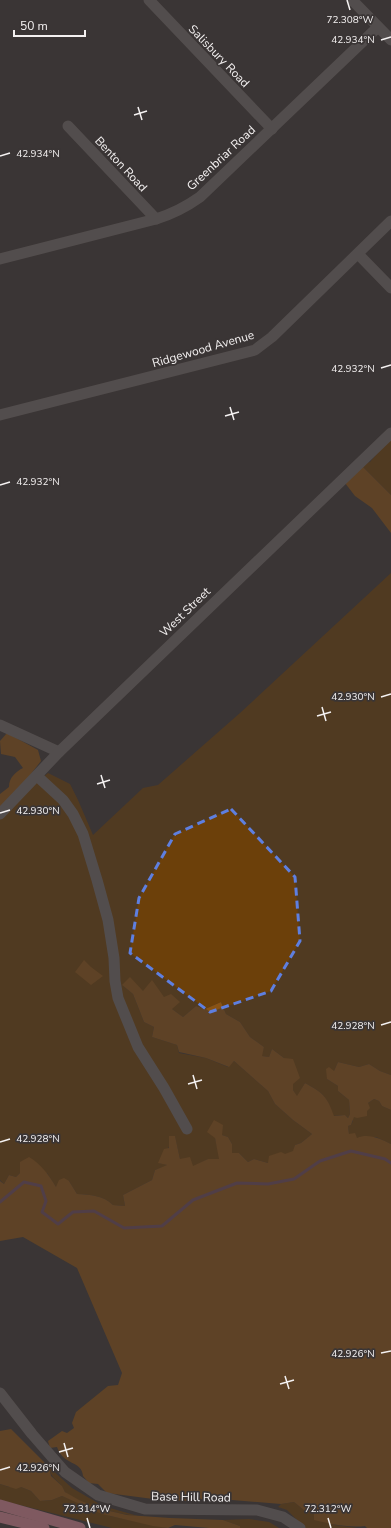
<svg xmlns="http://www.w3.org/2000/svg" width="391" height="1528" font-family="'Nunito Sans',sans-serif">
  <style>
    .green { fill: #6c400a }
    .forest { fill: #895314 }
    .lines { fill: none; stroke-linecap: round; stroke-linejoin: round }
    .stream { stroke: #6c4a5e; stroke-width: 3 }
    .minor { stroke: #706b6a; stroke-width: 11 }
    .tertiary { stroke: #706b6a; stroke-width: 11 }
    .trunk { stroke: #d28694; stroke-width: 11 }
    .marked { fill: none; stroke: #5e7fe0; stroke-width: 3; stroke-dasharray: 8 5; stroke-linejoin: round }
    .ticks { fill: none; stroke: #f4f1f1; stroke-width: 1.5 }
    .labels { text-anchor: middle; stroke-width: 3.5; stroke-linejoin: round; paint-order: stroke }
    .street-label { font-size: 12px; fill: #f4f1f1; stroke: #3a3535 }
    .ticks-label { font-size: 10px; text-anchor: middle; fill: #f4f1f1; stroke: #3a3535; stroke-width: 3.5; stroke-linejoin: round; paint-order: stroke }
  </style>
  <rect width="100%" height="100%" fill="#3a3535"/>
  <g class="green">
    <polygon points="391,437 391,495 362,466 362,464 370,462"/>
    <path d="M391 573V1075L380 1071 369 1064 359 1067 338 1062 334 1071 327 1079 338 1086V1091L349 1100 350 1114 348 1118 345 1115 333 1116C327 1096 323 1093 305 1083L297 1097 293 1090 284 1058 272 1049 269 1057 261 1056 264 1047 250 1037 240 1022 226 1014 221 1002 205 1009 196 1006 183 1017 172 1009 164 997 122 985 133 994 144 1022 154 1027 152 1037 177 1045 179 1053 206 1058 228 1067 234 1061 268 1091 275 1104 293 1120 312 1134 301 1143 295 1145 294 1151 268 1163 254 1159 248 1162 239 1153 232 1154V1144L228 1137 222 1135 215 1138 220 1159H208L193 1167 180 1159 175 1137 159 1163 168 1165 155 1170 152 1180 123 1195 125 1206 113 1205C103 1195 91 1195 77 1194L69 1181 56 1187 47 1173H20L16 1177 9 1175 4 1184 0 1180V818L17 800 48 773 70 784 78 800 93 835 143 788 158 785 240 713Z"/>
    <polygon points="374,1099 379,1101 382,1106 391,1110 391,1144 376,1137 357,1138 349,1135 348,1126 351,1125 353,1121 352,1118 367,1110 368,1103"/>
    <path d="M49 1467 72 1488 103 1506 138 1516C117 1514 82 1505 66 1493 64 1491 63 1488 61 1485 54 1477 52 1479 49 1467Z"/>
    <polygon points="0,1484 9,1487 21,1487 31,1491 40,1501 52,1500 62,1496 110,1516 168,1528 112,1528 0,1500"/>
    <polygon points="294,1502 305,1511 314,1513 335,1525 358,1528 305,1528 287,1510 278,1507 281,1504"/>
    <polygon points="249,1519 269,1522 279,1528 240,1528 240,1526 223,1520"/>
  </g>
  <g class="forest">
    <polygon points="362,466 391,495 391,533 372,508 355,496 345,483"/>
    <path d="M7 733 38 750 41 761 27 779 0 809V794L9 787C9 778 15 772 23 768L15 757 1 754 0 741Z"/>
    <polygon points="84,960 91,967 103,976 91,985 75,972"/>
    <path d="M130 977 143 991 152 980 164 997 171 994 180 1002 172 1009 183 1017 196 1006 205 1009 221 1002 226 1014 240 1022 250 1037 264 1047 262 1056 269 1057 272 1049 284 1058 293 1059 300 1078 293 1084V1090L297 1096 305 1083C323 1093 327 1096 334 1116L345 1115 348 1118 350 1114 349 1100 338 1091V1086L327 1079 326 1069 329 1067 334 1071 338 1062 359 1067 369 1064 380 1071 391 1075V1110L382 1106 379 1101 374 1099 368 1103 370 1108 367 1111V1116L357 1118 354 1117 351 1125 348 1126 349 1134 355 1133 357 1138C369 1133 380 1139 391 1144V1528H367L365 1526C349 1528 330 1524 314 1520V1513L305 1511 294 1502 281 1504 208 1498 191 1501 161 1500 107 1493 98 1484 89 1483 83 1476C82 1460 63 1466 57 1447L50 1448 48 1441 62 1431 67 1433 74 1428 72 1423 76 1412 108 1386 118 1385 122 1373 77 1268 23 1237 0 1241V1181L4 1184 9 1175 16 1177 20 1173V1162L29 1157C41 1164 49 1175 56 1187L59 1180 64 1178 69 1181 77 1194C91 1195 103 1195 113 1205L125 1206 123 1195 152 1180 155 1170 167 1165 158 1163 164 1149 169 1148V1136H175L180 1159 190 1157 193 1166 208 1159H219L215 1138 207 1132 214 1120 223 1125 222 1135 228 1137 232 1144V1153H239L248 1162 254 1159 268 1163 269 1156 281 1152 285 1154 293 1151 295 1145 301 1143 312 1134 293 1120 275 1104 268 1091 234 1061 229 1067 206 1058 179 1052 177 1045 152 1037 154 1027 144 1022 133 994 122 985Z"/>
    <polygon points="11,1429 49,1467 51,1476 62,1486 65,1492 79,1500 101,1509 127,1515 170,1518 223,1520 240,1526 240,1528 209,1528 175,1525 168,1528 153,1526 102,1514 62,1496 52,1500 40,1501 31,1491 21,1487 16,1489 0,1484 0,1431"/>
  </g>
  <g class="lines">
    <polyline class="stream" points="0,1202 24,1182 41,1186 46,1201 42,1212 58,1224 73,1212 94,1211 124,1228 162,1226 193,1200 237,1183 268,1184 294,1179 320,1161 351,1151 385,1159 391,1163"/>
    <g class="minor">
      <polyline points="149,0 272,129"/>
      <polyline points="352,0 391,40"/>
      <polyline points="68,126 156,219"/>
      <polyline points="358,254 391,288"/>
      <path d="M0 259 156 219C172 214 186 207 200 197L378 27"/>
      <polyline points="0,415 255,350 272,337 391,221"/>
      <polyline points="37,776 63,800 73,814 83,834 97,880 108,920 114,958 115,981 118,998 138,1047 164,1088 187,1129"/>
    </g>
    <g class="tertiary">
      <polyline points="0,725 59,752"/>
      <polyline points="0,814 59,752 391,433"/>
      <polyline points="0,1393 32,1434 65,1472 98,1495 145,1509 257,1510 283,1517 300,1528"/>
    </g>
    <g class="trunk">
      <polyline points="0,1505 80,1528"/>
      <polyline points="0,1517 44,1528"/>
    </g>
  </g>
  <path d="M0 0H391V1528H0ZM231 809 295 877 300 941 271 991 210 1012 130 953 139 898 175 834Z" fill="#3a3535" fill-opacity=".55" fill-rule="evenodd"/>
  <path class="marked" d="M231 809 295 877 300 941 271 991 210 1012 130 953 139 898 175 834Z"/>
  <path class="ticks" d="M347 0 350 10M381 40 391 37M138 107 142 120M134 115 147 111M0 156 10 153M381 368 391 365M230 407 234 420M225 416 239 412M0 485 10 482M381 697 391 694M322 707 326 721M317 716 331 712M101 775 105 788M97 784 110 780M0 813 10 810M381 1025 391 1022M193 1075 197 1089M188 1084 202 1080M0 1142 10 1139M381 1353 391 1351M285 1376 289 1389M280 1384 294 1380M64 1443 68 1457M59 1452 73 1448M0 1470 10 1467M87 1518 90 1528M328 1518 331 1528"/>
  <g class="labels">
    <g class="street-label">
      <text transform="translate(219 56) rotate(46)" y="4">Salisbury Road</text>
      <text transform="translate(221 158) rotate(-43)" y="4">Greenbriar Road</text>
      <text transform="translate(121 164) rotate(47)" y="4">Benton Road</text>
      <text transform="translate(203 349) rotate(-16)" y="4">Ridgewood Avenue</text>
      <text transform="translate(185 612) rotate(-44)" y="4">West Street</text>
      <text transform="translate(191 1497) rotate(1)" y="4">Base Hill Road</text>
    </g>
  </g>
  <g class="ticks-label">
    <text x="350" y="23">72.308°W</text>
    <text x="353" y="43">42.934°N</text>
    <text x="38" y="157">42.934°N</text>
    <text x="353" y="372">42.932°N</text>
    <text x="38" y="485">42.932°N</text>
    <text x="353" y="700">42.930°N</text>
    <text x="38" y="814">42.930°N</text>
    <text x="353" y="1029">42.928°N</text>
    <text x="38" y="1142">42.928°N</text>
    <text x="353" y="1357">42.926°N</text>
    <text x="38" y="1471">42.926°N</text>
    <text x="87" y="1512">72.314°W</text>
    <text x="328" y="1512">72.312°W</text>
  </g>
  <path d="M14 30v6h71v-6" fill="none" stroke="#f4f1f1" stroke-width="2"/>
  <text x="20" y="30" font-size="12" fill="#f4f1f1" stroke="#3a3535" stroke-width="3" paint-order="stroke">50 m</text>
</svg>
